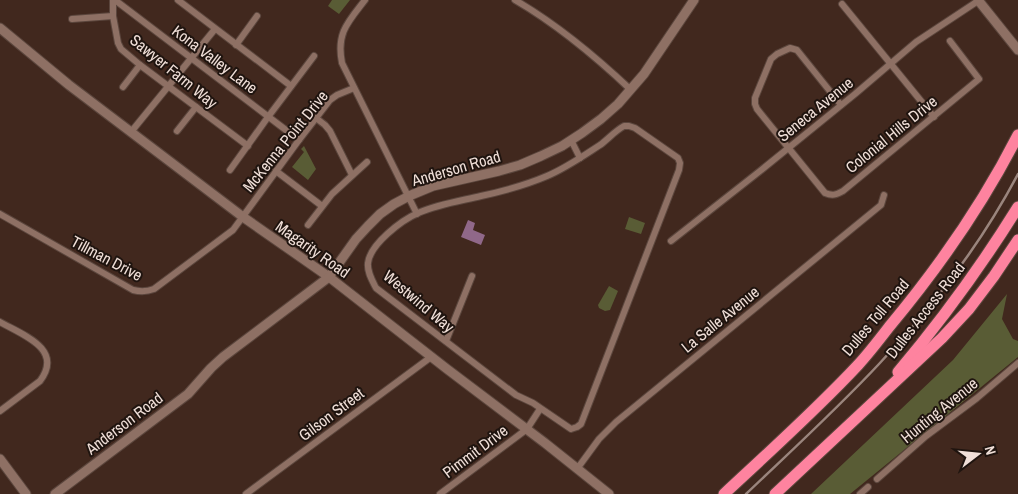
<svg xmlns="http://www.w3.org/2000/svg" width="1018" height="494" font-family="'Archivo Narrow',sans-serif">
  <style>
    .green { fill: #595c35 }
    .water { fill: #906889 }
    .lines { fill: none; stroke-linecap: round; stroke-linejoin: round }
    .street-casing { stroke: #5b463d; stroke-width: 8 }
    .secondary-casing { stroke: #5b463d; stroke-width: 11 }
    .highway-casing { stroke: #5b463d; stroke-width: 13 }
    .street { stroke: #8e7064; stroke-width: 6 }
    .secondary { stroke: #8e7064; stroke-width: 9 }
    .highway { stroke: #fe839f; stroke-width: 11 }
    .rail { stroke: #9a857d; stroke-width: 2.5 }
    .labels { text-anchor: middle; stroke-width: 4; stroke-linejoin: round; paint-order: stroke }
    .street-label { font-size: 16px; fill: #f0dfd8; stroke: #1f140f }
  </style>
  <rect width="100%" height="100%" fill="#41281e"/>
  <g class="green">
    <polygon points="332,0 350,0 339,14 328,6"/>
    <polygon points="304,146 316,169 308,180 292,167 304,152 301,149"/>
    <polygon points="629,217 645,223 641,234 625,229"/>
    <polygon points="609,286 618,291 610,310 605,311 599,308 598,305"/>
    <polygon points="1007,294 1002,319 1013,339 1018,341 1018,357 850,494 811,494 953,360"/>
  </g>
  <polygon class="water" points="468,220 475,223 473,230 485,235 481,245 461,237"/>
  <g class="lines">
    <defs>
      <g id="street">
        <polyline points="113,0 113,16 118,43 121,49 140,65 248,146"/>
        <polyline points="115,0 299,140"/>
        <polyline points="178,0 291,86"/>
        <path d="M365 0C348 22 336 33 342 63L417 214"/>
        <path d="M515 0C558 25 595 56 631 90"/>
        <polyline points="842,4 934,117"/>
        <polyline points="72,19 113,16"/>
        <polyline points="236,45 257,16"/>
        <polyline points="123,87 140,65"/>
        <path d="M841 105 797 50 790 48 777 54 771 59 755 98V104L757 109 825 193C832 196 836 195 843 191L979 79 950 41"/>
        <polyline points="316,118 325,125 330,131 352,175"/>
        <path d="M624 126H629L635 128 678 158 680 163 679 170 581 424 577 427 571 429 533 403 516 395 376 288C372 280 367 272 368 263 370 244 402 220 418 213 439 204 460 201 481 196 504 191 526 185 547 176 566 168 583 156 600 145 608 139 615 131 624 126Z"/>
        <polyline points="177,131 196,107"/>
        <polyline points="131,132 215,29"/>
        <polyline points="571,140 580,158"/>
        <polyline points="230,170 268,117 314,56"/>
        <polyline points="276,171 322,206"/>
        <path d="M0 214 133 290C141 292 146 292 154 289L233 230 299 140 330 100 337 95 354 88"/>
        <polyline points="308,225 332,194 367,162"/>
        <polyline points="671,241 760,171 855,94 916,42 978,1"/>
        <path d="M0 322C23 335 64 349 40 381L0 411"/>
        <polyline points="446,341 472,276"/>
        <polyline points="577,469 599,439 616,422 881,205 884,195"/>
        <polyline points="877,479 926,436 977,398 1018,363"/>
        <polyline points="246,494 431,357"/>
        <polyline points="440,494 527,429 540,409"/>
        <polyline points="860,494 868,487"/>
      </g>
      <g id="secondary">
        <polyline points="978,0 1018,50"/>
        <polyline points="0,28 69,85 243,217 329,277 447,369 545,443 609,494"/>
        <polyline points="0,459 26,494"/>
        <polyline points="55,494 188,394 211,368 223,357 329,277 356,239 368,226 380,214 394,204 409,196 433,186 499,171 520,165 541,156 562,146 582,133 601,119 618,104 644,74 694,0"/>
      </g>
      <g id="highway">
        <path d="M898 372C942 320 982 265 1018 207"/>
        <path d="M724 494C769 452 816 410 858 365 869 353 879 340 889 327 939 267 983 204 1018 135"/>
        <polyline points="775,494 942,338 969,309 994,276 1018,240"/>
      </g>
    </defs>
    <use href="#street" class="street-casing"/>
    <use href="#secondary" class="secondary-casing"/>
    <use href="#highway" class="highway-casing"/>
    <use href="#street" class="street"/>
    <use href="#secondary" class="secondary"/>
    <use href="#highway" class="highway"/>
    <path class="rail" d="M746 494C791 451 837 409 879 364 932 308 982 242 1018 174"/>
  </g>
  <g class="labels">
    <g class="street-label">
      <text transform="translate(215 59) rotate(37)" y="6">Kona Valley Lane</text>
      <text transform="translate(174 71) rotate(39)" y="6">Sawyer Farm Way</text>
      <text transform="translate(815 109) rotate(-39)" y="6">Seneca Avenue</text>
      <text transform="translate(891 134) rotate(-39)" y="6">Colonial Hills Drive</text>
      <text transform="translate(285 141) rotate(-51)" y="6">McKenna Point Drive</text>
      <text transform="translate(456 168) rotate(-16)" y="6">Anderson Road</text>
      <text transform="translate(313 249) rotate(35)" y="6">Magarity Road</text>
      <text transform="translate(107 258) rotate(28)" y="6">Tillman Drive</text>
      <text transform="translate(419 301) rotate(40)" y="6">Westwind Way</text>
      <text transform="translate(925 310) rotate(-52)" y="6">Dulles Access Road</text>
      <text transform="translate(875 317) rotate(-50)" y="6">Dulles Toll Road</text>
      <text transform="translate(720 319) rotate(-39)" y="6">La Salle Avenue</text>
      <text transform="translate(939 410) rotate(-39)" y="6">Hunting Avenue</text>
      <text transform="translate(331 414) rotate(-37)" y="6">Gilson Street</text>
      <text transform="translate(124 423) rotate(-37)" y="6">Anderson Road</text>
      <text transform="translate(475 451) rotate(-37)" y="6">Pimmit Drive</text>
    </g>
  </g>
  <g transform="translate(978 454) rotate(74)" stroke="#1f140f" stroke-width="4" paint-order="stroke">
  <path d="M0-4L9 19L0 12L-9 19Z" fill="#f0dfd8"/>
  <text y="-8" font-size="14" font-weight="bold" text-anchor="middle" fill="#f0dfd8">N</text>
  </g>
</svg>
